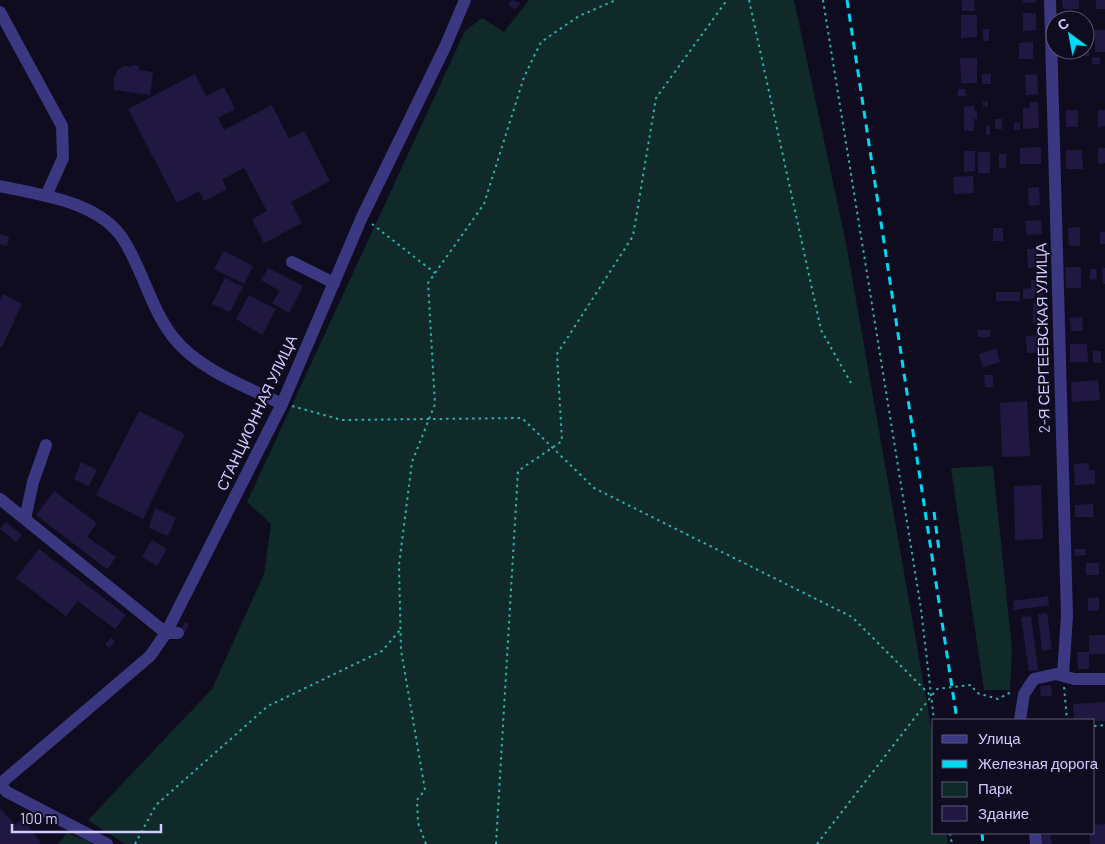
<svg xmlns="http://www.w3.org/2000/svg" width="1105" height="844" font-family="Barlow,sans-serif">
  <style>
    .green { fill: #0f2a29 }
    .building { fill: #211841 }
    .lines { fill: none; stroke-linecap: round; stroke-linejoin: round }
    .path { stroke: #2cb2ad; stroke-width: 2; stroke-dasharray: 2.5 4; stroke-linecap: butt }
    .minor { stroke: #3b3780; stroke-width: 12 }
    .rail { stroke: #00d9f6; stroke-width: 3; stroke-dasharray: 8 6; stroke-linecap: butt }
    .labels { text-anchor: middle; stroke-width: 4.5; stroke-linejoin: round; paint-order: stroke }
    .street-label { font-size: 15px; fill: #d2cbff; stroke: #100c20 }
  </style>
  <rect width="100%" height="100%" fill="#100c20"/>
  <g class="green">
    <polygon points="529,0 794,0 846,243 927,703 934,748 934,833 946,833 948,844 125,844 88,820 212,689 264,574 271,524 247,502 465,31 482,18 504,32"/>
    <polygon points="993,466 1012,649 1010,690 984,690 951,468"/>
    <polygon points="67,833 90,842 92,844 58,844"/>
  </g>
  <g class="building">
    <polygon points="512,0 520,3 515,10 508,4"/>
    <polygon points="962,0 974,0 975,11 962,11"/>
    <polygon points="1023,0 1036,0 1036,2 1023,3"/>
    <polygon points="1062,0 1079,0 1079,9 1063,9"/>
    <rect x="1096" y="0" width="9" height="9"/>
    <polygon points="1023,13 1036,13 1036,30 1023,31"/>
    <polygon points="961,15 977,15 977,37 961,38"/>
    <rect x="983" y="29" width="6" height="12"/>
    <rect x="1095" y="30" width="10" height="22"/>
    <polygon points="1033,42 1033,59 1019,59 1019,43"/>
    <rect x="1083" y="50" width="6" height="6"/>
    <rect x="1092" y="57" width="8" height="7"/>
    <polygon points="960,58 977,58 977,83 961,83"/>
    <polygon points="133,65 139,66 139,70 153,72 150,95 114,90 114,77 116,77 117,70 124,66 132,67"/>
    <polygon points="195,74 206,96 224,87 235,109 218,118 224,130 272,105 289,139 304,131 330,181 291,202 302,223 264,243 252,219 267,211 244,168 222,180 227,189 204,201 199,191 177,203 128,109"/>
    <rect x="982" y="74" width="9" height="10"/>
    <polygon points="1037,74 1038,94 1026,95 1025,75"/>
    <polygon points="958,89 965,89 966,96 958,96"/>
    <rect x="983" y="101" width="5" height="6"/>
    <polygon points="1030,102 1038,102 1039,128 1023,129 1023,108 1030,108"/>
    <polygon points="974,106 974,111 977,111 977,119 974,119 974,131 964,131 964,107"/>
    <rect x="1066" y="110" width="12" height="17"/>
    <polygon points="1098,110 1105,110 1105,126 1098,127"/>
    <rect x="995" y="119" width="7" height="10"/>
    <rect x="1014" y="123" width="6" height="7"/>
    <rect x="986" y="125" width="4" height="10"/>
    <polygon points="1041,147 1041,164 1020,164 1020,148"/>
    <polygon points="1098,148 1105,148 1105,163 1098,164"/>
    <polygon points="1066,150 1082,150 1083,169 1066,169"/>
    <polygon points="964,151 975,151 975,171 964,172"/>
    <rect x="978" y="152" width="12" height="21"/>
    <rect x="999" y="154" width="7" height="14"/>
    <polygon points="973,176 974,193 954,194 953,177"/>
    <polygon points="1039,187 1040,205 1029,206 1028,188"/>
    <polygon points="1041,220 1042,234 1027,235 1025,221"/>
    <polygon points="1080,227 1080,246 1069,246 1068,228"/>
    <rect x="993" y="228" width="10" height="13"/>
    <rect x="1100" y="232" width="5" height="12"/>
    <polygon points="0,234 9,237 7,246 0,244"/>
    <polygon points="1043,248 1044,267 1028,268 1027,249"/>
    <polygon points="224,251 253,266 244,284 214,269"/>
    <polygon points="1065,267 1081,267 1081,288 1066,288"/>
    <polygon points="268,268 303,286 289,313 272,303 280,291 261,280"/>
    <polygon points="1102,268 1105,268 1105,284 1103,284"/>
    <polygon points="1090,269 1096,269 1097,279 1090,280"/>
    <polygon points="225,278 243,287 230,312 212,304"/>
    <polygon points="1031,280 1043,280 1043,298 1023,299 1023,289 1031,288"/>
    <rect x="996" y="292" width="24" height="9"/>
    <polygon points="3,294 22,304 2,347 0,346 0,300"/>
    <polygon points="249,295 276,309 262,335 236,319"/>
    <rect x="1033" y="303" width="12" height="21"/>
    <polygon points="1082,317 1083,331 1071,331 1070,318"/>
    <rect x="978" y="330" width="12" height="7"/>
    <polygon points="1046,335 1046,353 1027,353 1026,336"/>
    <polygon points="1070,344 1087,344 1088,362 1070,362"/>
    <polygon points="996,348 1000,362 983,367 979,354"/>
    <rect x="1093" y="351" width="8" height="12"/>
    <rect x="1040" y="354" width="7" height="11"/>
    <polygon points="984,375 993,375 993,387 985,387"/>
    <polygon points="1098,380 1100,400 1072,402 1071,382"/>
    <polygon points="1027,401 1030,456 1002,457 1000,403"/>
    <polygon points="139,411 185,434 143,519 96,495"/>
    <polygon points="81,462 97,470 89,486 74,479"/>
    <polygon points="1089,463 1089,470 1095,470 1095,484 1075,485 1074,464"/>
    <polygon points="1041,485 1043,539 1015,540 1014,486"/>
    <polygon points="54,491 97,523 87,537 116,557 107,569 36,515"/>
    <polygon points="1093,504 1094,517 1075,517 1075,505"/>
    <polygon points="155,508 176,518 168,536 149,528"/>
    <polygon points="6,522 22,535 16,542 0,529"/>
    <polygon points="152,540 167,549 157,566 142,557"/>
    <polygon points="39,549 126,615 115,629 78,601 66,616 16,578"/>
    <polygon points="1074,549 1086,549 1086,555 1075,556"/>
    <rect x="1086" y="563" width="13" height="12"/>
    <polygon points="1048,596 1049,605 1014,610 1013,601"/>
    <polygon points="1099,597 1099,610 1088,611 1088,598"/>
    <polygon points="1047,613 1052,649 1042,651 1038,614"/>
    <polygon points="1031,616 1038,670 1029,671 1021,617"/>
    <polygon points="185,622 189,624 185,633 181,631"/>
    <polygon points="1089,635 1105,635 1105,654 1089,654 1089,669 1078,669 1077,652 1089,652"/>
    <polygon points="111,638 115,642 109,648 105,644"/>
    <polygon points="1051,685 1052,696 1041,696 1040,686"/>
    <polygon points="1105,702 1105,721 1074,720 1073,704"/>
    <polygon points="0,808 15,825 22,819 41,842 39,844 0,844"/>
    <polygon points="1105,824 1105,844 1090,844 1089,833 1094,833 1094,825"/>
    <polygon points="1050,834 1052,844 1042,844 1041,836"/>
  </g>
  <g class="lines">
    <g class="path">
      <polyline points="749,0 821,330 851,383"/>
      <polyline points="823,0 921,609 934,720"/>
      <polyline points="372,224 435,273"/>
      <polyline points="292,406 342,420 522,418 594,488 852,617 930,695"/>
      <polyline points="1064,687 1067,720"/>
      <polyline points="1094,726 1105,725"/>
      <polyline points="950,833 952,844"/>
      <polyline points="135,844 156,805 268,706 382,651 401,629"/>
      <polyline points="426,844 418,823 417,800 425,790 401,650 399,565 412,462 435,404 428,283 484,204 524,77 541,42 579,16 616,0"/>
      <polyline points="496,844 518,471 562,441 557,354 633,236 656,98 727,0"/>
      <polyline points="817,844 937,689 971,685 977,693 998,699 1013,691"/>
    </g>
    <g class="minor">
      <polyline points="1050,0 1067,616 1063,675"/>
      <polyline points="0,12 62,126 63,158 46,196"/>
      <path d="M0 186C40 195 98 201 123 239 143 270 150 307 173 337 199 370 245 386 282 404"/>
      <polyline points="292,262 334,283"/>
      <polyline points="0,499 166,633 178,633"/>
      <polyline points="25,519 33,482 46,445"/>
      <polyline points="1020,720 1024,694 1034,679 1056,674 1074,679 1105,679"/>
      <polyline points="0,784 150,656 166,633 282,404 362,217 445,47 465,0"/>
      <polyline points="0,785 7,792 107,844"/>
      <polyline points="1035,833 1036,844"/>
    </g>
    <g class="rail">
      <polyline points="847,0 957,720"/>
      <polyline points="934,512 939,550"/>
      <polyline points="982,833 983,844"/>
    </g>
  </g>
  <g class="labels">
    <g class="street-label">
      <text transform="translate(1043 338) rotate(-91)" y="5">2-Я СЕРГЕЕВСКАЯ УЛИЦА</text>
      <text transform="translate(257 413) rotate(-65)" y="5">СТАНЦИОННАЯ УЛИЦА</text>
    </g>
  </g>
  <rect x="932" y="719" width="162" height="115" fill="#100c20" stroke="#5e5879"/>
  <rect x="942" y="735" width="25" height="8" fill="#3b3780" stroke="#5e5879"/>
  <text x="978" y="744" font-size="15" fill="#d2cbff">Улица</text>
  <rect x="942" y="760" width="25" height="8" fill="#00d9f6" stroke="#5e5879"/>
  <text x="978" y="769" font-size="15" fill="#d2cbff">Железная дорога</text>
  <rect x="942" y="782" width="25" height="15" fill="#0f2a29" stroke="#5e5879"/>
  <text x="978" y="794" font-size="15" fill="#d2cbff">Парк</text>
  <rect x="942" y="806" width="25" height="15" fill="#211841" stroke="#5e5879"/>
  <text x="978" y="819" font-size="15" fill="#d2cbff">Здание</text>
  <g transform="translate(1070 35) rotate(328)"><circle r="24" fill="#100c20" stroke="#5e5879"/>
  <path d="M0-4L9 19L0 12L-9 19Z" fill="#00d9f6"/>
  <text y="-8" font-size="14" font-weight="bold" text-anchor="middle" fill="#d2cbff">С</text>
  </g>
  <path d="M12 824v8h149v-8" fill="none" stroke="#d2cbff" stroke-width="2.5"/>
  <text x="20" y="824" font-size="15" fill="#d2cbff" stroke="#100c20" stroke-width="4" paint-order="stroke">100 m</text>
</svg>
